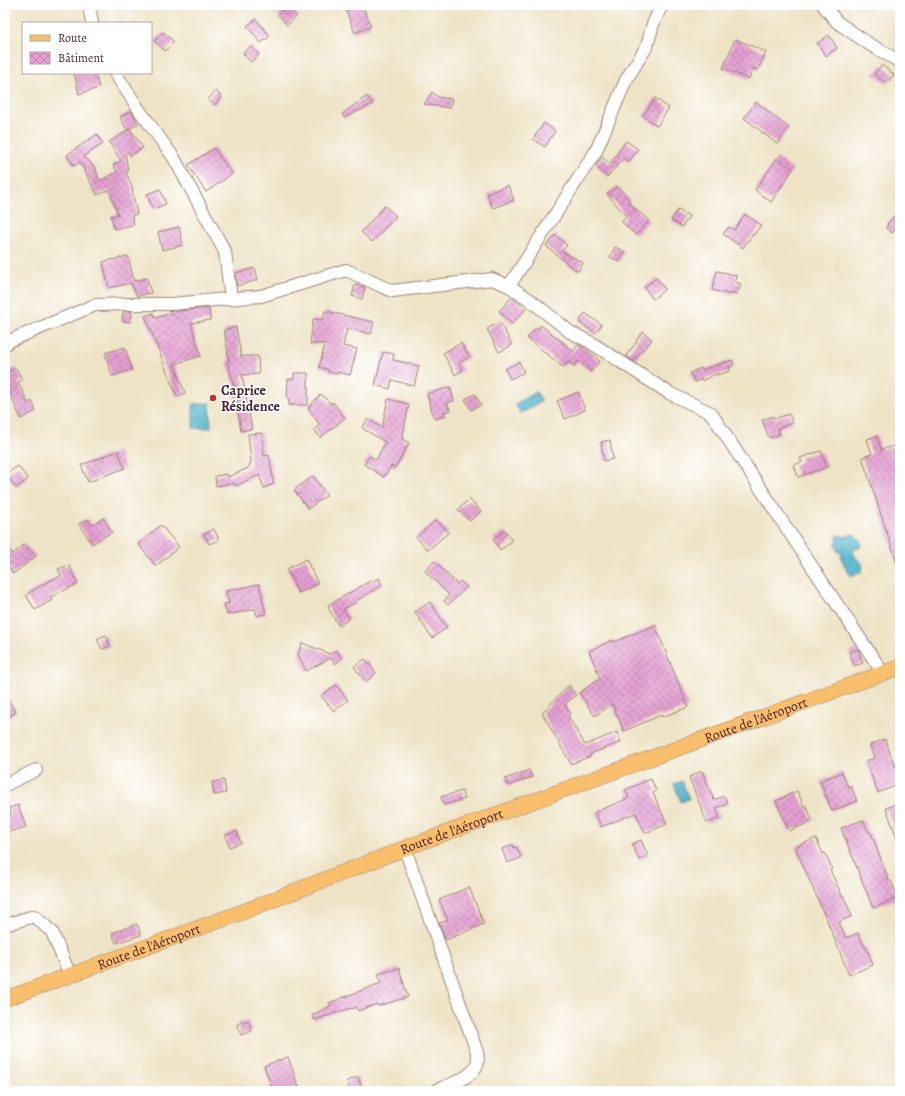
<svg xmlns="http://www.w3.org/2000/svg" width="905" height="1096" font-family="Alegreya,serif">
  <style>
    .water { fill: url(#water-ripples); stroke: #4b687a }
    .building { fill: url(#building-cross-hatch) }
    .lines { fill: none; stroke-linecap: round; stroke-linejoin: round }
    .minor-casing { stroke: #9c8178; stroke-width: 14 }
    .major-casing { stroke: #9c8178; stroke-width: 16 }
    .minor { stroke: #fff; stroke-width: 12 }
    .major { stroke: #f9bf6d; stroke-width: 15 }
    .poi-dot { fill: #c8321e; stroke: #fff; stroke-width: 1.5 }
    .labels { text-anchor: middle; stroke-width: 3.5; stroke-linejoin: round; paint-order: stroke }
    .poi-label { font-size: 14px; font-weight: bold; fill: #4a1f2b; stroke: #fff; text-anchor: start }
    .street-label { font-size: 14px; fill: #4a1f2b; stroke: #fff }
  </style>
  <defs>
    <pattern id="water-ripples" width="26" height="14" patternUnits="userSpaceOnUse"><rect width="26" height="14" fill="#4cb2ca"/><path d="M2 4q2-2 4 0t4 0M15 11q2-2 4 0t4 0" fill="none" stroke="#4190a4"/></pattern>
    <pattern id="building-cross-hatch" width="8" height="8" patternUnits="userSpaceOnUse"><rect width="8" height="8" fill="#e5a0d3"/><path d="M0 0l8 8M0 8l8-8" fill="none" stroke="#bc82ab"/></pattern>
  </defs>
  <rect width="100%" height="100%" fill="#fff"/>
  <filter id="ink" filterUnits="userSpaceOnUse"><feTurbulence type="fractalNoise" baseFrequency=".025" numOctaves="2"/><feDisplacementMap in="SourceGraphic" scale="8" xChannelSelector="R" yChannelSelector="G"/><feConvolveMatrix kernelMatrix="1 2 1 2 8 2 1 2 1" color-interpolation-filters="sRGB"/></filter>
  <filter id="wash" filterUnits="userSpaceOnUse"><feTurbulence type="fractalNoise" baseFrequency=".012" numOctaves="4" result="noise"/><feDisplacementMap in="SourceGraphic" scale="16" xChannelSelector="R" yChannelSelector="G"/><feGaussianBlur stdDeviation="0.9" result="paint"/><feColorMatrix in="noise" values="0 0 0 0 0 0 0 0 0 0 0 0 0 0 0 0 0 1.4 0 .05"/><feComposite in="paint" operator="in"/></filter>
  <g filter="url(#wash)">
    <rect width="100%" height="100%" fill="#eee3c5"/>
    <g class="water">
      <polygon points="536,392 542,401 521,414 515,404"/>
      <polygon points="210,403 211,428 193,428 193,404"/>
      <path d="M853 534C858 538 861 540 862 546L853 550 855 557C861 560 864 565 862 571L851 576C845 569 842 562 841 552H838L835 544 837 543 836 541 837 540V536L842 535 844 537Z"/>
      <polygon points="682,781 689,799 681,802 674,784"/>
    </g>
    <g id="blocks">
      <g class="building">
        <polygon points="351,5 362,5 371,26 355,33 345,8"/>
        <polygon points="288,6 297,16 287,25 278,15"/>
        <polygon points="256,19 270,36 261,43 247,26"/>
        <polygon points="163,32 174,42 165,51 154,41"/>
        <polygon points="829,35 837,48 826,56 817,43"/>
        <polygon points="735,39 766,52 758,70 753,68 749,79 723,68"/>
        <polygon points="251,46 259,55 251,62 243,53"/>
        <polygon points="882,65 894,75 886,84 874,74"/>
        <polygon points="74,73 95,73 99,88 79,94"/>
        <polygon points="216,91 222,97 214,105 208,99"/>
        <polygon points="432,92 438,97 452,99 450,108 424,104"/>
        <polygon points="367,96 373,104 344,118 342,114"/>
        <polygon points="655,98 669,108 657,126 643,116"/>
        <polygon points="756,102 789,128 777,144 744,118"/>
        <polygon points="131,111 138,124 127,130 120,117"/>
        <polygon points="544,123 555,131 545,147 533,139"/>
        <polygon points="130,129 143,148 130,156 129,152 125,153 128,171 126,172 133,190 132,190 137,214 132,215 134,225 114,229 111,216 118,214 109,190 97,195 80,162 74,166 67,155 97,134 103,144 84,156 95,168 100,181 117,172 113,165 121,161 109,142"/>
        <polygon points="626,141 638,149 629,162 624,158 607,177 596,165 602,157 610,164"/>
        <polygon points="214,148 232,174 206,192 188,165"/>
        <polygon points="777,158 793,169 771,202 755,190"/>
        <polygon points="508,185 514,200 493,208 487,194"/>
        <polygon points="617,186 630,200 628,202 649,221 636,235 622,222 626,216 607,194"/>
        <polygon points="160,189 166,204 153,209 147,194"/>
        <polygon points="385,206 396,216 372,242 361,232"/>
        <polygon points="678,210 689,216 682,227 671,220"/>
        <polygon points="900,212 900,224 892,233 886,228 888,225 887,224 894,216 895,217"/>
        <polygon points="745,214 761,225 753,236 752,235 743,248 723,234 729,227 734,230"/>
        <polygon points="179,227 183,245 162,250 158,232"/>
        <polygon points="555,235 567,245 562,251 583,263 578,271 568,265 568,264 546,246"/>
        <polygon points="615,247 625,252 619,262 610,257"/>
        <polygon points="128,256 134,281 147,278 151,293 137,296 131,283 109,288 103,262"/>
        <polygon points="255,268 258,280 237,286 235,273"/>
        <polygon points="717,271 736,275 735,282 741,284 737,294 732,292 732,295 712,290"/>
        <polygon points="657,278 665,289 653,299 644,287"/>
        <polygon points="355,285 365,287 362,299 352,296"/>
        <polygon points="512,297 526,309 512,324 499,311"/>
        <polygon points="209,308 210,320 191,323 201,356 174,364 185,393 177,397 145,316 153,313 155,318 180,311"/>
        <polygon points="325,311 374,322 371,334 347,328 343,346 357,349 350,375 338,372 337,374 328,372 329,370 319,367 325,344 310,344 313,319 323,320"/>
        <polygon points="123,312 132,312 131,322 122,321"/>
        <polygon points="585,313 602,325 595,333 579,322"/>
        <polygon points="500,322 512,345 499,352 487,329"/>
        <polygon points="541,325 573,351 578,345 583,347 600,361 591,372 578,361 574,366 567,362 563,367 527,338 536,328 537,330"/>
        <polygon points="236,327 241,356 258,356 259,374 242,375 252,429 241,431 234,390 235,390 227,361 229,361 224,330"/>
        <polygon points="643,332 652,340 639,354 634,361 626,356 637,341 636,340"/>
        <polygon points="461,343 469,357 459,363 463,370 455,375 443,353"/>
        <polygon points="125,347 132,370 112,376 105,353"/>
        <polygon points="383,352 394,354 393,360 419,366 414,386 392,380 390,389 375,385"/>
        <polygon points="732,360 734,365 729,367 730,371 717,375 717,373 702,381 702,379 695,382 690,373 701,368 702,370"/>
        <polygon points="519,362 524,372 510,379 505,369"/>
        <polygon points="16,368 22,380 18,382 28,403 32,401 36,411 21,419 5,382 5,373"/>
        <polygon points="294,373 308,373 308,405 289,405 289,398 287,398 288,379 294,379"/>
        <polygon points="450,387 454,401 447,403 450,411 444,412 445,416 436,419 436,418 434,418 427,394"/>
        <polygon points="578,392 585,410 565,419 557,401"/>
        <polygon points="321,394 331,404 333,402 345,418 320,438 314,429 320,425 308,408"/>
        <polygon points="475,394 481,405 471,410 465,399"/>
        <polygon points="388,399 409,404 402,439 409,443 395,468 391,466 384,477 364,464 369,456 376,460 385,442 362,428 368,419 382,428"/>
        <polygon points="789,414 793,423 778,428 780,434 769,438 762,420 773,416 774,419"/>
        <polygon points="262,433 264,456 269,455 274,484 264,488 259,475 235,486 234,483 216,486 215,476 227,474 228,477 248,468 251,462 248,434"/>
        <polygon points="877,436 881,450 900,444 900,566 898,566 862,457 872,454 867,439"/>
        <polygon points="610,440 613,459 604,461 601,442"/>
        <polygon points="118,451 125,468 88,482 81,465"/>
        <polygon points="821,451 827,467 798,477 794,465 802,462 800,458"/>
        <polygon points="18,466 28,479 16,488 6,474"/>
        <polygon points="313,476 327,495 308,509 294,490"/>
        <polygon points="469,499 481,511 470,521 458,510"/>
        <polygon points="103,518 112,532 92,544 79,524 88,519 92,525"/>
        <polygon points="436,520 449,532 428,550 416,537"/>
        <polygon points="161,525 179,547 156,566 138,544"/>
        <polygon points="214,529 219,540 209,544 204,534"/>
        <polygon points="505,530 512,541 500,550 493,539"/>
        <polygon points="5,544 13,554 24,544 36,556 13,574 5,560"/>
        <polygon points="306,559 318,584 298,593 287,569"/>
        <polygon points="434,561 457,584 460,581 467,587 448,605 444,601 449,595 425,571"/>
        <polygon points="69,565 78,584 50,597 52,600 35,610 26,595 47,582 61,576 58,569"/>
        <polygon points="379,578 382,585 356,601 357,602 343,609 350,618 339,626 328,608 329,607 328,605 372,580 373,581"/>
        <polygon points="259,584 266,614 257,616 255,609 227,615 224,604 229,603 226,591"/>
        <polygon points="430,602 447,628 432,638 415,612"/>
        <polygon points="655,625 688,707 662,717 661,715 624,731 612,704 595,716 579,693 600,678 589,651 613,640 614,642"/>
        <polygon points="106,635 110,646 102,649 97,639"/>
        <polygon points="302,643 330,654 336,650 342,658 335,664 331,658 306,671 298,654"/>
        <polygon points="858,649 863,663 854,666 849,652"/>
        <polygon points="365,659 376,673 366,682 354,667"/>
        <polygon points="336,685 348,700 334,711 321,696"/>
        <polygon points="569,685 576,695 565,704 570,714 568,716 585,745 617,732 621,742 590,754 591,756 571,764 542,713"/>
        <polygon points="5,695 16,712 5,719"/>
        <polygon points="885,739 895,766 897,765 900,772 900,784 878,793 866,761 875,758 870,745"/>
        <polygon points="529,770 532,777 508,786 505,779"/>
        <polygon points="702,771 714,800 724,796 728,804 716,808 720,818 707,823 689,777"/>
        <polygon points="842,772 848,787 851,786 857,801 832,811 820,781"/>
        <polygon points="651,779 656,791 653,793 667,824 645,833 636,813 601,827 595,812 629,798 625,790"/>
        <polygon points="224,780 226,793 214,795 212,782"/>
        <polygon points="462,791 465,799 444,805 441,797"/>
        <polygon points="797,791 804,806 806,806 813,821 789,831 776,801"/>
        <polygon points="900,803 900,844 899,844 886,808"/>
        <polygon points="18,805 26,827 5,833 5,816 11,814 9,808"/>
        <polygon points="863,820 869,833 871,833 889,881 891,881 898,898 873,908 841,828"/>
        <polygon points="237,831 241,843 229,847 225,835"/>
        <polygon points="816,838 823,854 825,853 832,869 830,870 842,896 843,895 852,916 839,922 846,938 858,933 865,948 866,947 873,965 849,975 831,930 795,847"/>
        <polygon points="641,840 648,856 639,860 632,844"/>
        <polygon points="513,845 514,848 517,847 521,858 507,863 502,849"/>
        <polygon points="469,887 484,924 446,940 439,923 448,920 439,900"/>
        <polygon points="137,924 141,935 116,943 112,933"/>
        <polygon points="399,968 408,997 378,1006 377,1004 358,1011 356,1007 352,1009 351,1008 314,1020 312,1015 330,1006 329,1003 381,983 378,974"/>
        <polygon points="248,1020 252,1031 241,1035 237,1024"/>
        <polygon points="288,1057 300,1091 273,1091 264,1066"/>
        <polygon points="358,1077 363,1091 350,1091 347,1081"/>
      </g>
    </g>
  </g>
  <g filter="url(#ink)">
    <use href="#blocks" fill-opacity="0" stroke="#9c8178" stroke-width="1"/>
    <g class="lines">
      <defs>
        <g id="minor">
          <polyline points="89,5 92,23"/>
          <polyline points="823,5 837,22 869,44 897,60 900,60"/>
          <polyline points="115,73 140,111 174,158 225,252 231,299"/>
          <polyline points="509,286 596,151 626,80 647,46 653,24 662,5"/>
          <polyline points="5,345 9,341 95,305 129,304 171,304 261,296 346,270 392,291 492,279 509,286 529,299 570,332 590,342 669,393 711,413 799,547 883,673"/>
          <polyline points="5,785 36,770"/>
          <path d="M405 849 477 1052C477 1056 479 1060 477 1064 473 1078 447 1086 434 1091"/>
          <polyline points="5,925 34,916 52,932 70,975"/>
        </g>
        <g id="major">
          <path id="s1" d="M5 999 245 911 413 845 900 667"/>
        </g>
      </defs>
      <use href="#minor" class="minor-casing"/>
      <use href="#major" class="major-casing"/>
      <use href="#minor" class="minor"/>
      <use href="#major" class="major"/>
    </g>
  </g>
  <circle class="poi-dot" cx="213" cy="398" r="4"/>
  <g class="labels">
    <g class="poi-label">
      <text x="221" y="395">Caprice<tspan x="221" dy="16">Résidence</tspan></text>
    </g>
    <g class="street-label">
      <text dy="5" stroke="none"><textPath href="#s1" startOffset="801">Route de l'Aéroport</textPath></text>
      <text dy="5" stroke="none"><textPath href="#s1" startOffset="477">Route de l'Aéroport</textPath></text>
      <text dy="5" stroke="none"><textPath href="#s1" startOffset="153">Route de l'Aéroport</textPath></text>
    </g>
  </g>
  <rect width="905" height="1096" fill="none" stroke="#fff" stroke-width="20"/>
  <rect x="22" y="22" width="130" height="52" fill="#ffffff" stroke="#b7a5aa"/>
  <rect x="30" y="35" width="20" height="6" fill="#f9bf6d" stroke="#b7a5aa"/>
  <text x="58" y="42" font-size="12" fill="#4a1f2b">Route</text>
  <rect x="30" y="52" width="20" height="12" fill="url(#building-cross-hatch)" stroke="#b7a5aa"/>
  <text x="58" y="62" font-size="12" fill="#4a1f2b">Bâtiment</text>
</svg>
